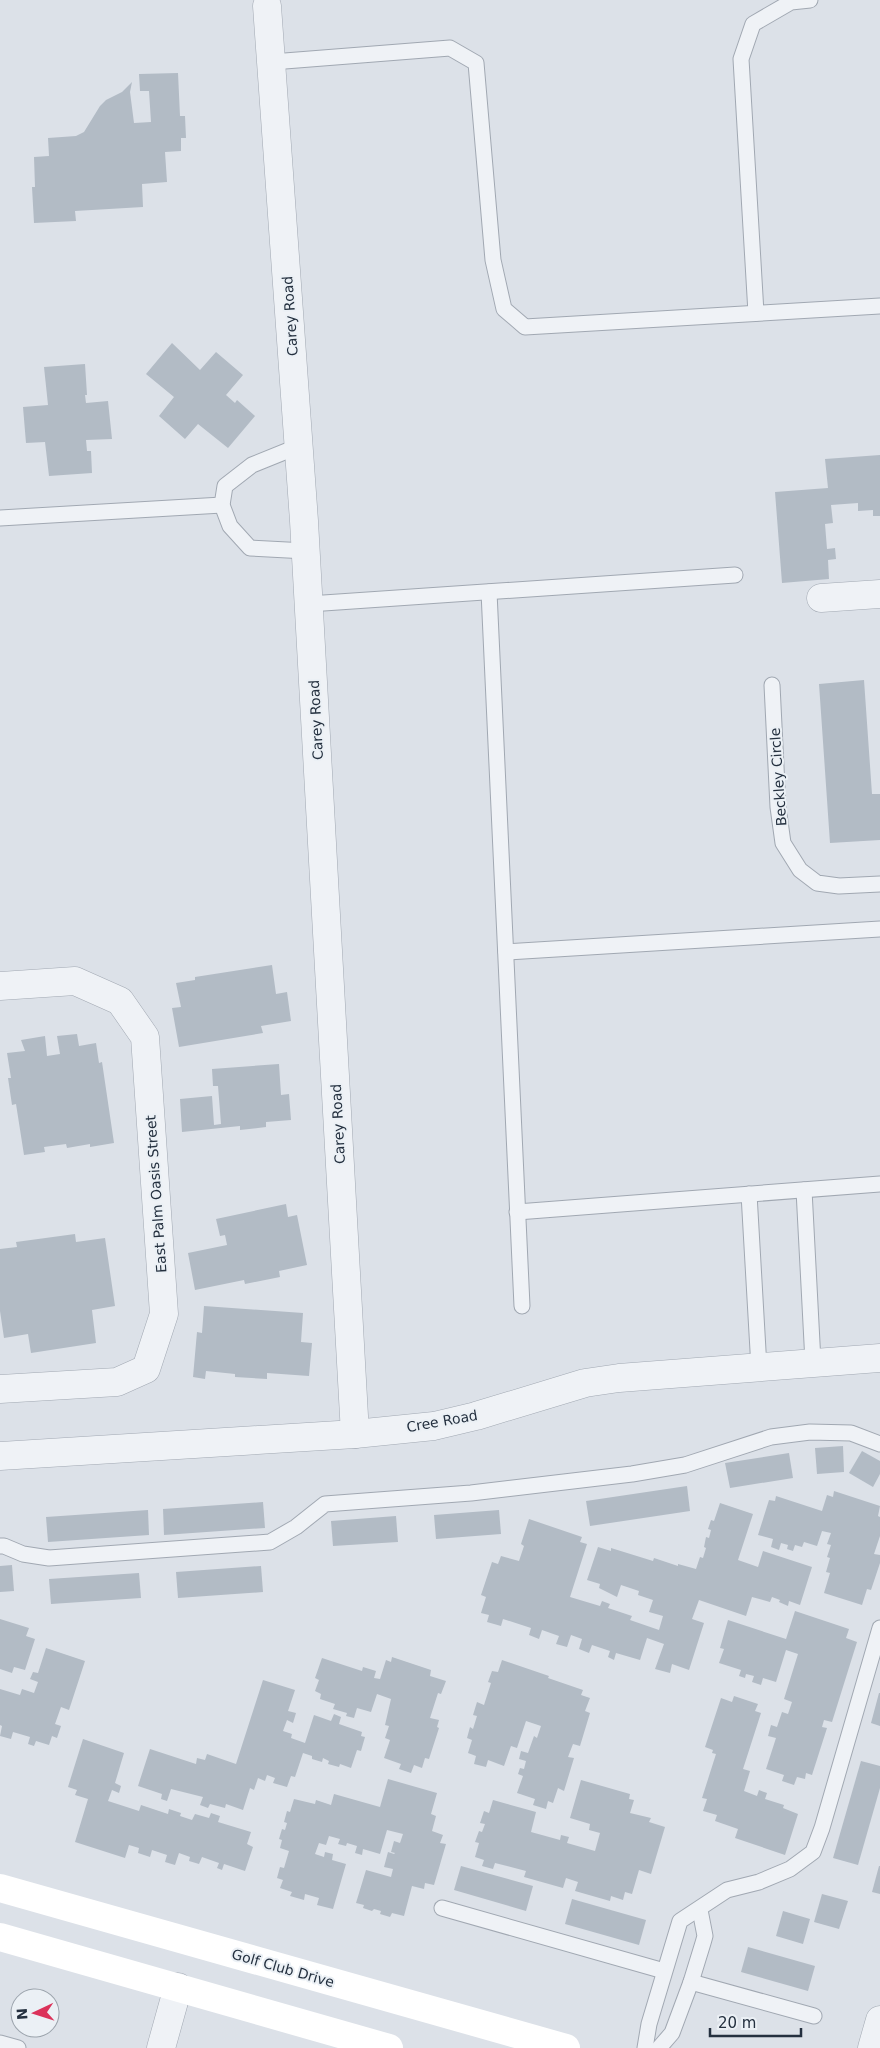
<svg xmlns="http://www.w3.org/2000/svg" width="880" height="2048" font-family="'DejaVu Sans',sans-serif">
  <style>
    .building { fill: #b2bbc5 }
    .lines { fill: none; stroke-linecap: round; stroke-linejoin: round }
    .lane-casing { stroke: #a1a8b2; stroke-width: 17 }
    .street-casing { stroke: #a1a8b2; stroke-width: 29 }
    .lane { stroke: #eff2f6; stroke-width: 15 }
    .street { stroke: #eff2f6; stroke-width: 28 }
    .secondary { stroke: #fff; stroke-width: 28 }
    .labels { text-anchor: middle; stroke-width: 4; stroke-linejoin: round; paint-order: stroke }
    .street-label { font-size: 14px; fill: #24303f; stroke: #ebf0f5 }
  </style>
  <rect width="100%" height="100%" fill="#dce1e8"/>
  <g class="building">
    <polygon points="178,73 180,116 185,116 186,138 181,138 181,151 165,152 167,182 142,184 143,207 75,211 76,221 34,223 32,187 35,187 34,157 49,156 48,138 76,136 84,132 100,106 106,100 122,92 132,82 130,92 134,123 151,122 149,91 140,91 139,74"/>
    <polygon points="172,343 200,370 216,352 243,375 226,395 235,403 237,400 255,416 228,448 198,424 185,439 159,416 174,397 146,374"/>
    <polygon points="85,364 87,395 85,395 86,403 108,401 112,439 86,440 87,451 91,451 92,473 49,476 45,442 26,443 23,407 48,405 44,367"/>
    <polygon points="880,455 880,516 873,516 873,510 858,511 858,503 831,505 833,523 825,524 827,549 835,548 836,559 828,560 829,579 782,583 775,492 828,488 825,459"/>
    <polygon points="864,680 872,794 880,794 880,840 830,843 819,684"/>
    <polygon points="272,965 276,994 287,992 291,1021 261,1026 263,1033 179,1047 172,1008 181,1007 176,983 195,980 195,977"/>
    <polygon points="77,1034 79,1046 96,1043 99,1063 102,1062 114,1143 90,1147 90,1144 67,1148 66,1144 44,1147 45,1152 24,1155 16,1104 12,1105 8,1078 11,1078 7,1053 25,1051 21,1040 45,1036 47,1056 60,1054 57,1036"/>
    <polygon points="279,1064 281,1095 289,1094 291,1120 266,1122 266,1127 240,1130 240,1126 182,1132 180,1099 212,1096 214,1125 221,1124 218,1086 213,1086 212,1069"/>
    <polygon points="286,1204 288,1217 297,1215 307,1265 279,1271 280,1277 245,1284 244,1280 195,1290 188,1253 227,1245 225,1235 220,1236 216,1219"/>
    <polygon points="75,1234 76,1242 105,1238 115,1306 92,1310 96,1343 31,1353 28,1334 4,1338 0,1311 0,1249 17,1247 16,1242"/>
    <polygon points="204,1306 303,1313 301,1342 312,1343 309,1376 267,1373 267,1379 235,1377 235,1374 206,1371 205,1379 193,1377 197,1332 202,1333"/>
    <polygon points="843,1446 844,1472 817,1474 815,1448"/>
    <polygon points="862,1451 880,1461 880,1474 873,1487 849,1473"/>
    <polygon points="789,1453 793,1478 730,1488 725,1463"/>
    <polygon points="687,1486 690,1511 590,1526 586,1501"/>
    <polygon points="834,1491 880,1506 878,1516 880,1517 880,1536 874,1554 880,1555 880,1563 871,1590 867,1589 862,1605 824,1593 830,1573 826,1572 830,1558 827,1557 831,1545 827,1544 831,1533 822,1531 817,1546 804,1542 802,1547 795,1545 793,1551 787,1549 788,1545 781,1543 779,1550 771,1547 773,1539 758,1535 769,1500 775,1501 776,1496 822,1511 827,1495 833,1497"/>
    <polygon points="263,1502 265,1528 164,1535 163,1509"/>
    <polygon points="720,1503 753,1514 738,1560 758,1567 763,1551 812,1567 800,1605 789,1601 788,1606 779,1602 780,1600 772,1597 770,1602 752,1597 746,1616 699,1600 692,1619 704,1623 689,1670 672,1664 670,1673 655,1669 664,1644 647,1638 640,1660 616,1653 614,1660 608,1657 610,1651 592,1645 589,1653 579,1649 582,1639 571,1635 567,1647 556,1644 559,1636 542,1630 539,1639 529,1635 531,1628 503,1619 501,1626 487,1622 489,1615 481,1613 486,1597 481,1595 492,1562 498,1564 501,1556 519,1561 524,1546 521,1544 529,1519 582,1537 580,1542 587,1544 570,1597 600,1606 602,1601 610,1604 608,1608 632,1616 630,1620 659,1630 663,1616 649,1612 653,1600 638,1595 639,1591 621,1585 617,1597 599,1588 600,1584 587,1580 598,1547 611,1551 611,1548 653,1561 654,1558 678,1566 678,1564 696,1569 700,1557 703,1558 706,1548 704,1547 706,1537 709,1538 711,1530 708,1529 711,1520 714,1521"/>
    <polygon points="148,1510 149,1535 48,1542 46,1517"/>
    <polygon points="499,1510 501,1534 436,1539 434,1515"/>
    <polygon points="396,1516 398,1542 333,1546 331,1521"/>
    <polygon points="12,1565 14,1591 0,1592 0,1566"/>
    <polygon points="261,1566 263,1592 178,1598 176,1572"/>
    <polygon points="139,1573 141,1598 51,1604 49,1579"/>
    <polygon points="795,1611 849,1629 846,1638 857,1642 832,1722 824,1720 822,1727 827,1728 812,1775 806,1773 805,1779 797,1777 794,1785 782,1781 784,1775 766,1769 776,1738 768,1736 771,1725 777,1727 782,1712 788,1714 792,1702 784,1699 798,1654 786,1650 776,1682 763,1678 761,1685 752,1682 754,1676 746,1674 745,1678 739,1676 741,1670 719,1663 724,1649 720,1648 728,1620 786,1639"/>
    <polygon points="0,1619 29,1628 26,1636 35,1639 25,1670 14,1667 12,1673 0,1669"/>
    <polygon points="46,1648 85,1661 69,1710 61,1707 55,1724 61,1726 57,1738 52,1736 49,1745 36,1741 34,1746 28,1744 30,1737 13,1732 11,1739 0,1736 2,1726 0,1725 0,1689 20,1695 22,1689 34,1693 38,1682 30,1679 33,1672 38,1673"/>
    <polygon points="392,1657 431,1670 430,1676 446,1681 441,1694 438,1693 430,1718 439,1720 437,1727 439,1728 429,1759 425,1758 422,1768 414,1765 411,1773 399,1769 401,1764 384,1758 390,1740 385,1738 389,1726 385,1725 391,1699 377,1694 371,1712 357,1708 354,1718 346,1716 347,1713 333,1709 335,1704 320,1699 321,1694 315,1691 319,1680 315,1678 322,1658 362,1671 363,1667 376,1671 374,1678 380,1679 386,1660 391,1662"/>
    <polygon points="502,1660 549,1676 548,1678 583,1690 581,1695 590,1698 585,1711 590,1713 580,1746 573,1744 568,1757 574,1758 564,1791 558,1788 553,1803 548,1801 546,1809 533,1805 535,1799 517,1793 523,1776 518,1774 520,1768 524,1769 526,1761 519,1759 521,1751 528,1753 534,1736 537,1738 541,1726 526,1721 517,1748 511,1746 504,1766 488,1760 486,1767 474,1764 476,1756 468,1753 472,1740 467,1738 470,1727 473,1729 477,1716 473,1715 477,1702 484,1705 491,1683 488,1682 492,1671 498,1672"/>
    <polygon points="263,1680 295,1690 288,1711 296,1713 293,1723 287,1720 283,1731 292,1734 291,1738 305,1743 314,1715 331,1721 334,1714 341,1717 339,1724 362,1732 361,1736 365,1737 361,1751 357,1750 351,1768 340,1764 339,1767 328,1764 329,1761 323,1758 322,1762 312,1759 312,1756 303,1753 295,1777 291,1776 287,1787 273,1783 275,1778 267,1775 265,1781 258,1778 254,1790 250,1788 243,1810 226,1804 225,1808 210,1804 208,1808 200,1805 203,1797 171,1789 167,1801 161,1799 162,1794 138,1786 150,1749 196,1764 197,1758 205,1760 207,1754 236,1764"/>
    <polygon points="879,1693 880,1693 880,1726 871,1723"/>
    <polygon points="734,1696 758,1704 755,1711 761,1713 743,1769 750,1771 744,1791 757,1796 759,1790 767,1793 765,1799 784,1805 783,1808 798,1814 785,1855 735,1838 738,1829 715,1821 717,1815 703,1811 707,1799 702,1798 716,1754 712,1753 713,1750 705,1747 721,1698 732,1702"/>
    <polygon points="83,1739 124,1753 115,1783 121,1786 119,1793 112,1790 108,1801 139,1811 141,1805 168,1814 169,1809 181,1813 180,1816 192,1820 195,1814 209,1818 211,1813 220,1816 218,1822 251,1832 247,1844 253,1847 245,1871 224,1864 222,1870 217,1868 219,1863 202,1857 199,1864 189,1861 190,1857 179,1853 175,1865 165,1862 167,1855 152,1850 150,1857 138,1853 139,1848 129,1845 125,1858 75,1842 88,1799 75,1795 77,1790 68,1787"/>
    <polygon points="861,1761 880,1766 880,1788 858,1865 833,1858"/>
    <polygon points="388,1779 437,1793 431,1814 436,1816 432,1831 443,1835 440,1843 446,1844 434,1885 425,1883 424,1889 412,1886 404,1916 392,1913 390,1917 380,1914 381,1911 374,1909 372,1911 363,1908 364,1905 356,1903 366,1870 391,1877 393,1869 384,1867 388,1852 394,1854 395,1853 391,1852 394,1841 400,1843 403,1834 387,1830 380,1854 363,1849 362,1855 355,1853 357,1846 347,1843 346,1846 338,1844 340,1839 329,1836 326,1845 319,1843 315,1854 324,1857 325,1852 333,1854 332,1860 346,1864 333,1909 317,1905 319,1898 305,1894 304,1900 290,1896 292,1892 280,1888 283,1880 277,1878 280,1867 284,1868 289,1851 280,1848 282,1840 279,1839 282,1829 285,1830 287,1823 284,1822 287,1811 290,1812 294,1799 315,1804 316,1800 331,1805 334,1794 380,1807"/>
    <polygon points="581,1780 630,1794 629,1799 634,1800 630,1813 651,1818 649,1822 665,1827 651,1874 639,1870 632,1894 625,1892 623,1900 611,1896 610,1901 575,1891 578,1882 566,1878 563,1888 524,1877 526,1871 495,1863 493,1869 482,1866 484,1860 475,1857 479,1843 475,1842 479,1831 482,1832 485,1824 480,1823 484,1811 489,1813 493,1800 536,1812 531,1832 560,1840 561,1835 569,1837 567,1843 595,1851 600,1833 589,1830 590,1824 570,1818"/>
    <polygon points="461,1866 533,1886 526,1911 454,1890"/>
    <polygon points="879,1866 880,1866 880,1894 872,1892"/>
    <polygon points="822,1894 848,1901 839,1929 814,1922"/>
    <polygon points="572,1899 646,1920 639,1945 565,1924"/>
    <polygon points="783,1911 810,1919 803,1944 776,1936"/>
    <polygon points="748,1947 815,1966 808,1991 741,1972"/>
  </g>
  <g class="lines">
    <defs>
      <g id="lane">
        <polyline points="272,62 450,48 476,63 493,260 504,309 525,327 880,306"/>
        <polyline points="756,313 741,59 753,24 791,2 810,0"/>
        <polyline points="299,446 252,465 225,486 222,505 230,526 250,548 306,551"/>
        <polyline points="0,518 222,505"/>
        <polyline points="489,592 522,1306"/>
        <polyline points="309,604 735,575"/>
        <polyline points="772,685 778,807 783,843 800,870 817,883 839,886 880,884"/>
        <polyline points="506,952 880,929"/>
        <polyline points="804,1190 813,1362"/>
        <polyline points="749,1194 759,1368"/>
        <polyline points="517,1212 880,1184"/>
        <polyline points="0,1546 4,1546 23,1554 49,1558 270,1542 296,1527 325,1504 471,1493 632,1474 685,1465 771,1437 810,1432 851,1433 880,1444"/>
        <polyline points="442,1908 664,1971"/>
        <polyline points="691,1982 814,2016"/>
        <polyline points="0,2043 18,2048"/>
        <polyline points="645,2048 649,2024 680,1921 727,1890 759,1882 790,1869 813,1852 822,1828 880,1628"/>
        <polyline points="659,2048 672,2033 691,1982 703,1943 705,1936 700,1910"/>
      </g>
      <g id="street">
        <polyline points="267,6 304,521 355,1434"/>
        <polyline points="821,598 880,594"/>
        <polyline points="0,986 75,981 120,1001 145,1037 164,1314 146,1369 117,1382 0,1389"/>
        <polyline points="0,1456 355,1434 434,1426 476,1416 585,1383 619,1378 880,1358"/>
        <polyline points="161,2048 178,1987"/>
        <polyline points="872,2048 880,2020"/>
      </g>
    </defs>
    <use href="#lane" class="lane-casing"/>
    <use href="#street" class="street-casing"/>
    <use href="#lane" class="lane"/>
    <use href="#street" class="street"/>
    <g class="secondary">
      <polyline points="0,1888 566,2048"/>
      <polyline points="0,1937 389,2048"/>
    </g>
  </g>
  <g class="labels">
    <g class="street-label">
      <text transform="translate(290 316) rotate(-94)" y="5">Carey Road</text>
      <text transform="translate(316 720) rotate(-93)" y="5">Carey Road</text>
      <text transform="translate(778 777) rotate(-94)" y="5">Beckley Circle</text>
      <text transform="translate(338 1124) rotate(-93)" y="5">Carey Road</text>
      <text transform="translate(156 1194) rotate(-94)" y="5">East Palm Oasis Street</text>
      <text transform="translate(442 1421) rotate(-10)" y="5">Cree Road</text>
      <text transform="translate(283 1968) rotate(16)" y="5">Golf Club Drive</text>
    </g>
  </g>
  <g transform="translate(35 2013) rotate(266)"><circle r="24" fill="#ebf0f5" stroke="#9ba3ac"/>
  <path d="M0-4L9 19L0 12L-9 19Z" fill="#db325a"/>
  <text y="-8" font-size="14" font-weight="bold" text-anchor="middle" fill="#24303f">N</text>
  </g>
  <path d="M710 2028v8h91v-8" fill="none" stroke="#24303f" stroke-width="2.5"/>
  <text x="718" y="2028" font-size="15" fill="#24303f" stroke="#ebf0f5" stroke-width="4" paint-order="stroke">20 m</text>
</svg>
